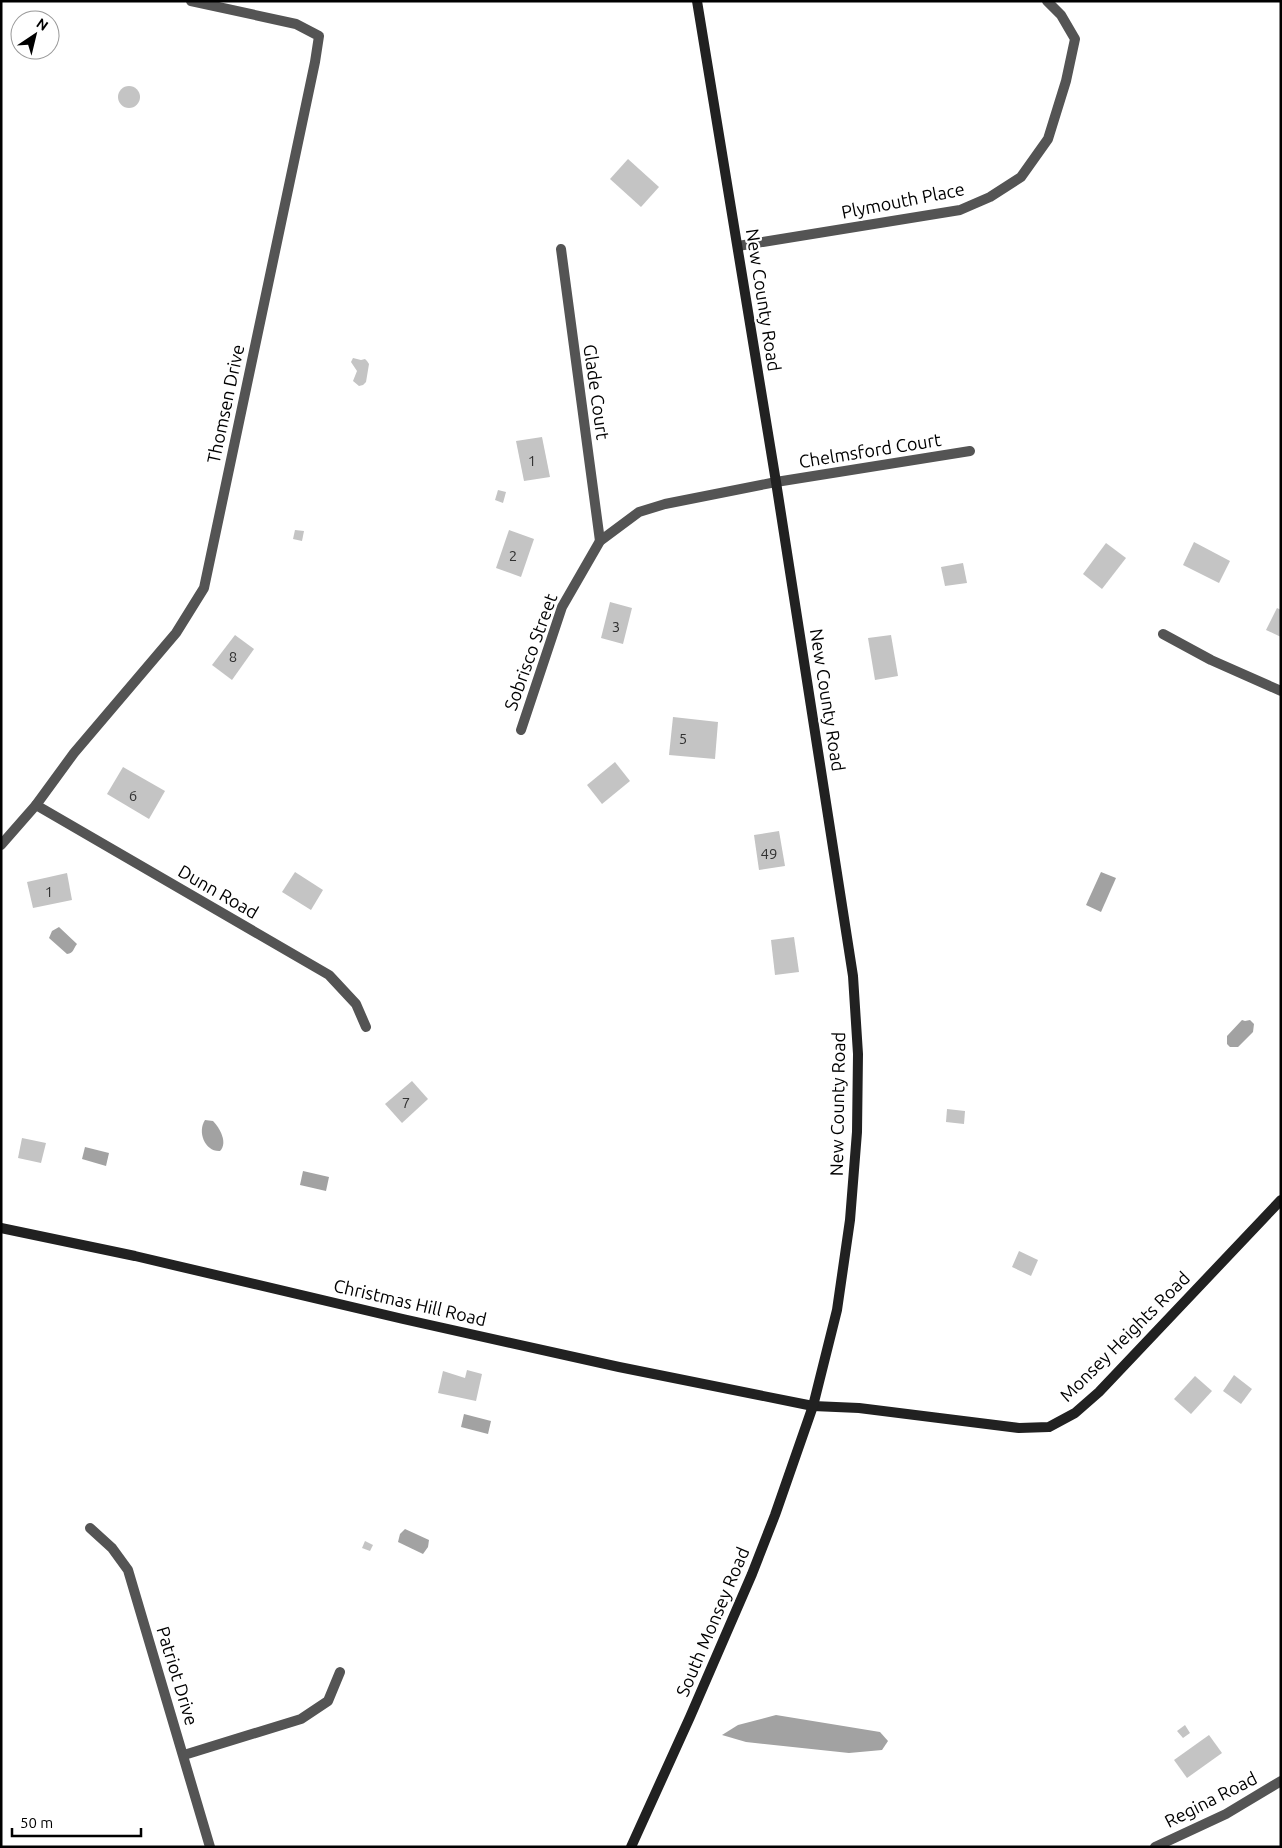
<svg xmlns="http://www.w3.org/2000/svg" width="1282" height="1848" font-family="Ubuntu,sans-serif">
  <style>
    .water { fill: #a2a2a2 }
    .building { fill: #c4c4c4 }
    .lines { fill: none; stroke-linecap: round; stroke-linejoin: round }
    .street { stroke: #545454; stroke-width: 10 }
    .secondary { stroke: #212121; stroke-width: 10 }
    .labels { text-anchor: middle; stroke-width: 4.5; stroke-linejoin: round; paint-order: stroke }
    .number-label { font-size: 15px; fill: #313131 }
    .street-label { font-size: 18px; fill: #000; stroke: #fff }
  </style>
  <rect width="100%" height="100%" fill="#fff"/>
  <g class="water">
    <polygon points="1101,872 1116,878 1101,912 1086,905"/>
    <path d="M59 927 77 944C73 949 74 953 67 954L49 938 52 931Z"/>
    <polygon points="1242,1020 1245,1021 1250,1020 1254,1024 1253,1032 1238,1047 1230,1047 1227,1044 1227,1036"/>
    <path d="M205 1120 213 1121C220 1128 228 1143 220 1151 205 1152 197 1132 205 1120Z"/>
    <polygon points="85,1147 109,1153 106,1166 82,1159"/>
    <polygon points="303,1171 329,1177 326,1191 300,1185"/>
    <polygon points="464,1414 491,1421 488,1434 461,1427"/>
    <polygon points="405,1529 429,1540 428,1547 423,1554 398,1542 400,1534"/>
    <polygon points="776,1715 880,1732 888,1741 882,1750 849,1753 746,1742 722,1735 738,1725"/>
  </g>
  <g class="building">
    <circle cx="129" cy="97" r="11"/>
    <polygon points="628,159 659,187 641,207 610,179"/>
    <polygon points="353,358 361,360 365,359 367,361 369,364 366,382 363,385 359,386 353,381 357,371 351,362"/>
    <polygon points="542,437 550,477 524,481 516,441"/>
    <polygon points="498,490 506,492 503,503 495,500"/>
    <polygon points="295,530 304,531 302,541 293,539"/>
    <polygon points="509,530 534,539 521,577 496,568"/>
    <polygon points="1194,542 1230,561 1219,583 1183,565"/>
    <polygon points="1106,543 1126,558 1102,589 1083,574"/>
    <polygon points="963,563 967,583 945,586 941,567"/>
    <polygon points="610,602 632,608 623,644 601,638"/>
    <polygon points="1277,608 1281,610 1281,637 1266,630"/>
    <polygon points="235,635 254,649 232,680 212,665"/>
    <polygon points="891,635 898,676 875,680 868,638"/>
    <polygon points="673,717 718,722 715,759 669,755"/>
    <polygon points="615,762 630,781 602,804 587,785"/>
    <polygon points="123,767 165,791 149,819 107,794"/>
    <polygon points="779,831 785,866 759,870 754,835"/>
    <polygon points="295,872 323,890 311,910 282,892"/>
    <polygon points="67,873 72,900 33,908 27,882"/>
    <polygon points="794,937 799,972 775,975 771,940"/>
    <polygon points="412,1081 428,1099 402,1123 385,1104"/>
    <polygon points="947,1109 965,1111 964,1124 946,1122"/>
    <polygon points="22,1138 46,1143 41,1163 18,1158"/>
    <polygon points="1019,1251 1038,1260 1031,1276 1012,1267"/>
    <polygon points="467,1370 482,1374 476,1401 438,1393 443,1371 465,1378"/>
    <polygon points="1234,1375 1252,1389 1241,1404 1223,1391"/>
    <polygon points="1195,1376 1212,1391 1191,1414 1174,1399"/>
    <polygon points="365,1541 373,1545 370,1551 362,1548"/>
    <polygon points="1185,1725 1190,1733 1183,1738 1177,1731"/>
    <polygon points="1209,1735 1222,1753 1187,1778 1174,1760"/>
  </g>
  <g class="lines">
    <g class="street">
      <polyline points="738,246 960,210 990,197 1021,177 1048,139 1066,81 1075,39 1061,15 1047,1"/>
      <polyline points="561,249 600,541"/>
      <polyline points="1163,634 1211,660 1281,691"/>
      <polyline points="521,730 562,607 600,541 639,512 665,504 776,482 970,451"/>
      <polyline points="36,805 329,975 356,1004 366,1027"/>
      <polyline points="1,845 36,805 74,753 176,633 204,588 315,62 319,36 296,24 191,1"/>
      <polyline points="90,1528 112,1548 128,1570 210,1847"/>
      <polyline points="184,1755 301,1719 328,1701 340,1672"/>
      <polyline points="1155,1847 1226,1814 1281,1781"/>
    </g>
    <g class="secondary">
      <polyline points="1,1228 135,1256 403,1319 619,1367 813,1406 859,1408 1019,1428 1049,1427 1075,1413 1099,1392 1281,1200"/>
      <polyline points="631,1847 690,1717 752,1574 775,1515 813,1406 837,1310 850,1220 857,1132 858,1054 853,976 776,482 697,1"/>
    </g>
  </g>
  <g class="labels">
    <g class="number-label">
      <text x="532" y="466">1</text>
      <text x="513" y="561">2</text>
      <text x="616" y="632">3</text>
      <text x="233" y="662">8</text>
      <text x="683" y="744">5</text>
      <text x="133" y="801">6</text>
      <text x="769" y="859">49</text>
      <text x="49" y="897">1</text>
      <text x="406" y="1108">7</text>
    </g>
    <g class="street-label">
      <text transform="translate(903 201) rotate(-11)" y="6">Plymouth Place</text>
      <text transform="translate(763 300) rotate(81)" y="6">New County Road</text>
      <text transform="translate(596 392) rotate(82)" y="6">Glade Court</text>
      <text transform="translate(226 404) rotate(-78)" y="6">Thomsen Drive</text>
      <text transform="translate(870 451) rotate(-9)" y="6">Chelmsford Court</text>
      <text transform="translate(531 652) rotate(-70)" y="6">Sobrisco Street</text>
      <text transform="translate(827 700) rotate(81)" y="6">New County Road</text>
      <text transform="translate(218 892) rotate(30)" y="6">Dunn Road</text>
      <text transform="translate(838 1104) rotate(-89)" y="6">New County Road</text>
      <text transform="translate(410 1303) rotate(13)" y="6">Christmas Hill Road</text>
      <text transform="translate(1125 1337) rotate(-45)" y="6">Monsey Heights Road</text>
      <text transform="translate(713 1622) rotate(-67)" y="6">South Monsey Road</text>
      <text transform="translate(177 1676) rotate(73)" y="6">Patriot Drive</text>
      <text transform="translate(1211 1800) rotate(-27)" y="6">Regina Road</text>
    </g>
  </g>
  <rect width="1282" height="1848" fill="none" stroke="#000000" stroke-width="5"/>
  <g transform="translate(35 35) rotate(35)"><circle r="24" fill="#ffffff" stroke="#999999"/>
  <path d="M0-4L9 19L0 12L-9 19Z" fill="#000000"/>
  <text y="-8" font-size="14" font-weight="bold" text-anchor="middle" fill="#000000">N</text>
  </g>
  <path d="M12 1828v8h129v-8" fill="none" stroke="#000000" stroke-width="2.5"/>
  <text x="20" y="1828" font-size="15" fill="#000000" stroke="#ffffff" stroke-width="4" paint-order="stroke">50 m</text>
</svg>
